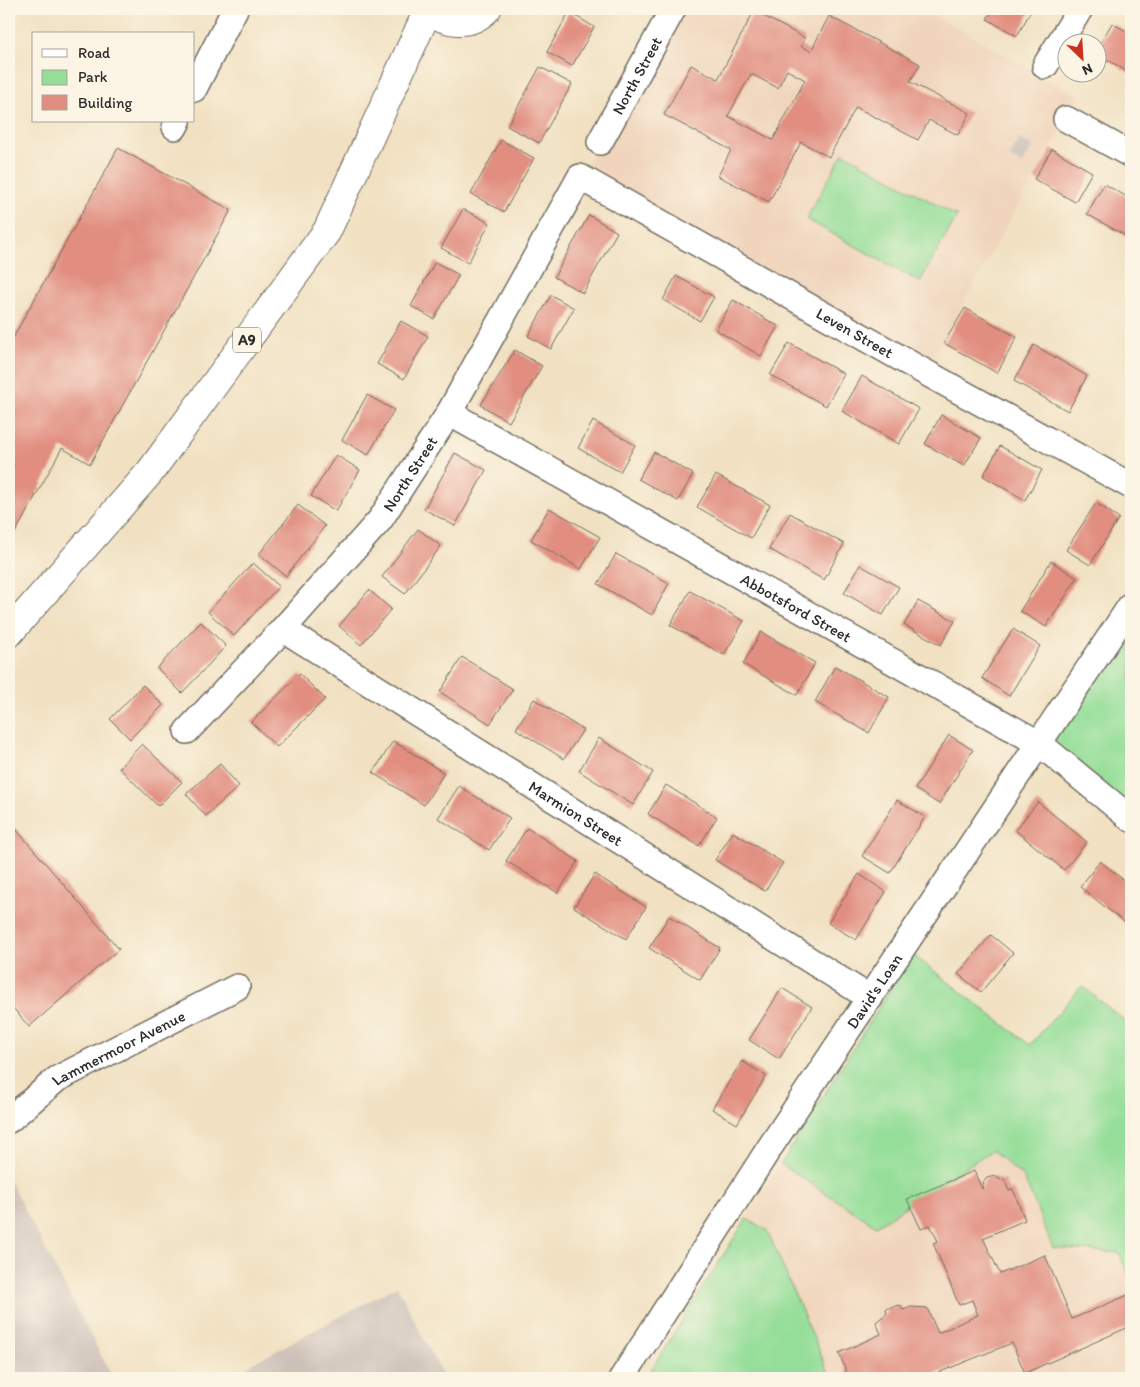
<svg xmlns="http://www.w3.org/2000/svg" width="1140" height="1387" font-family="Itim,sans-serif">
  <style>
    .built { fill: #f0d5bc }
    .industrial { fill: #cec1b9 }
    .green { fill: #95de99; stroke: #608462 }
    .building { fill: #e18e80; fill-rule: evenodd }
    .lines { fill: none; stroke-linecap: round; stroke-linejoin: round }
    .street-casing { stroke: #706b60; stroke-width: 28 }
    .primary-casing { stroke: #706b60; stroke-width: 30 }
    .street { stroke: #fff; stroke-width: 25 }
    .primary { stroke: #fff; stroke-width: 28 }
    .labels { text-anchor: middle; stroke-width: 4; stroke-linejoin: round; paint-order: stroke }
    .shield { fill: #fcf5e5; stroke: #6a6863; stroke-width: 1 }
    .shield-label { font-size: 15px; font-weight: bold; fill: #2b2b2b }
    .street-label { font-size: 16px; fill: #2b2b2b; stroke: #fcf5e5 }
  </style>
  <rect width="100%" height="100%" fill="#fcf5e5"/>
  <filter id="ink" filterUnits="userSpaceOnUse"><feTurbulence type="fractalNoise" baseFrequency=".02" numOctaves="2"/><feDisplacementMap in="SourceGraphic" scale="10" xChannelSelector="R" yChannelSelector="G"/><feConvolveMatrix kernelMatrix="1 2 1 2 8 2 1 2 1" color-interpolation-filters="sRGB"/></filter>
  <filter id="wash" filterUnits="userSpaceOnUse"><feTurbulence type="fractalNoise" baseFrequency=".0096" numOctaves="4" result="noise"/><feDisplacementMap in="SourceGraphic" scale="20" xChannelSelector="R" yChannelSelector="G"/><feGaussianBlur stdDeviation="1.12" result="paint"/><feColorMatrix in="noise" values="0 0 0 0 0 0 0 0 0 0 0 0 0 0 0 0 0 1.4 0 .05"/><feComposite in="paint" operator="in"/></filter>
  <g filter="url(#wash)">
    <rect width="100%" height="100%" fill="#f1e1c2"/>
    <g class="built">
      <polygon points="673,9 924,9 1079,97 938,348 923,371 580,177"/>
      <polygon points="912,954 1030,1045 1082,986 1131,1026 1131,1378 646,1378"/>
    </g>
    <g class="industrial">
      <polygon points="1020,139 1033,146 1022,164 1009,157"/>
      <polygon points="9,1180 113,1378 9,1378"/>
      <polygon points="397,1286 444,1378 225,1378"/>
    </g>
    <g class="green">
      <polygon points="843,153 957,216 920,282 806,219"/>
      <polygon points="1131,605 1131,819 1040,744"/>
      <polygon points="912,954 1030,1045 1082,986 1131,1026 1131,1281 1119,1253 1053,1248 1024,1178 992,1150 876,1226 781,1164"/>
      <polygon points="746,1219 767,1230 831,1378 646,1378"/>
    </g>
    <g id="blocks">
      <g class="building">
        <polygon points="597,9 609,9 606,14"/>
        <polygon points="993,9 1032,9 1017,36 987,19"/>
        <path d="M754 11 805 38 801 46 811 51 829 16 920 64 910 82 970 113 958 135 929 120 918 140 856 107 829 157 801 142 769 202 718 176 731 150 664 115 691 65 718 79ZM787 70 805 80 773 140 728 116 751 74 778 88Z"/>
        <polygon points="569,12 594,27 572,66 547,52"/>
        <polygon points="1112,23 1131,34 1131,74 1098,54 1098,47"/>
        <polygon points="540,67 572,84 539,143 507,126"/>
        <polygon points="501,140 534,158 504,212 471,194"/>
        <polygon points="118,148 231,210 90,464 62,448 14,535 9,532 9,476 14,466 9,463 9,345"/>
        <polygon points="1052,149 1092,172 1075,202 1034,179"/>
        <polygon points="1104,184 1131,199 1131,239 1087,214"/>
        <polygon points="463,209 490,223 468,263 441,248"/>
        <polygon points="589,215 617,232 583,293 554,277"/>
        <polygon points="435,262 459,275 434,319 411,306"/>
        <polygon points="676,276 714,297 700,321 663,300"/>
        <polygon points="551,295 574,308 551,349 528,336"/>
        <polygon points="733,300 778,326 761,356 716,330"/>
        <polygon points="965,308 1017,337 997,373 944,343"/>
        <polygon points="401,321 428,336 404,379 377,364"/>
        <polygon points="789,343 844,374 826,406 770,375"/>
        <polygon points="1034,345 1087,376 1068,411 1014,381"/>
        <polygon points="515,350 542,366 509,422 481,405"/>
        <polygon points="862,376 919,409 899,444 842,411"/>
        <polygon points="367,395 394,410 368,455 342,440"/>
        <polygon points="941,415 981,438 964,466 925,444"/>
        <polygon points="593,421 635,445 620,472 578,448"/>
        <polygon points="1000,446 1042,470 1025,500 983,476"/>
        <polygon points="654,452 693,474 678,501 638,479"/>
        <polygon points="455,453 486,470 455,526 424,509"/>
        <polygon points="336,455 360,470 336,511 311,496"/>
        <polygon points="716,475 770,505 751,538 697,507"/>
        <polygon points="1096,503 1119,518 1090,565 1066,550"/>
        <polygon points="298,505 325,526 286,576 259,554"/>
        <polygon points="549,508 600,537 581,569 531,540"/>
        <polygon points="790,513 844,544 824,580 769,549"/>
        <polygon points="418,529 441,546 405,594 382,577"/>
        <polygon points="616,554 669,583 652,615 598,584"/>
        <polygon points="1051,561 1077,578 1046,627 1020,611"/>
        <polygon points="253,563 279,586 234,636 208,612"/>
        <polygon points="860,565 899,587 883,615 844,593"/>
        <polygon points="369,590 391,609 361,645 339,626"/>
        <polygon points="690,591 744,621 724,655 670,625"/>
        <polygon points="918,601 955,621 941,645 904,625"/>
        <polygon points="201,622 226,646 182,693 157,668"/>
        <polygon points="1013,629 1040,646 1009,696 982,678"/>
        <polygon points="761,632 815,663 797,695 743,664"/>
        <polygon points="462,657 513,689 490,724 440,692"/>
        <polygon points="835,666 889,697 869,733 815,702"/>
        <polygon points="300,674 325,699 277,747 251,722"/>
        <polygon points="143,685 163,705 130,739 110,719"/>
        <polygon points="534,699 583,730 564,759 516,729"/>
        <polygon points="949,735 973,750 939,804 915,789"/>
        <polygon points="599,738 653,772 633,805 579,771"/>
        <polygon points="393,741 444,773 424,805 373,773"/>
        <polygon points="142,744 182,782 158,806 119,768"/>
        <polygon points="220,764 239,786 206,816 186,794"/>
        <polygon points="666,785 717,817 699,846 648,814"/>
        <polygon points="459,786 510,818 489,850 438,818"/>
        <polygon points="897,800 925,817 890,873 862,856"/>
        <polygon points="1038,802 1087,842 1064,870 1015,830"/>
        <polygon points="9,821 119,949 29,1027 9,1003"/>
        <polygon points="527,828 578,861 558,893 506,861"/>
        <polygon points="733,832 783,863 765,891 715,860"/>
        <polygon points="1100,861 1131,886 1131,913 1124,922 1080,887"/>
        <polygon points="595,874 646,907 626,939 574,907"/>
        <polygon points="859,874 886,892 856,940 828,923"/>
        <polygon points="669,916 720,948 700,980 649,948"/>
        <polygon points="991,935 1013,953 981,992 958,974"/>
        <polygon points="782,988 812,1007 779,1059 749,1040"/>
        <polygon points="742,1061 766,1076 737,1124 712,1109"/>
        <polygon points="974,1171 982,1189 984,1181 987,1178 995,1176 1001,1180 1004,1179 1009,1191 1013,1189 1025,1220 983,1238 1000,1274 1045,1255 1072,1319 1128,1295 1131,1301 1131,1326 1025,1373 1012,1343 925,1378 849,1378 839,1353 881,1334 876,1322 887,1313 886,1309 900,1305 903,1310 911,1307 927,1308 938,1333 978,1315 972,1300 959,1305 933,1243 938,1241 930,1225 921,1229 907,1199"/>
      </g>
    </g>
  </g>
  <g filter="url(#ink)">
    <use href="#blocks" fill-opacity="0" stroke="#706b60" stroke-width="1"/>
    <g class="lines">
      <defs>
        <g id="street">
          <polyline points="1045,66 1080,9"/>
          <polyline points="194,89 235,9"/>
          <polyline points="1066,119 1131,155"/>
          <polyline points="175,127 178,121"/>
          <path id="s1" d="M600 142 673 9"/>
          <path id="s2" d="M449 413 1040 744 1131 819"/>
          <path id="s3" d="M283 629 870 998"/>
          <path id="s4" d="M187 731 283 629 380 520 449 413 580 177 923 371 1131 486"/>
          <path id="s5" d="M9 1120 57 1079 237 987"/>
          <path id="s6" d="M622 1378 770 1147 1131 605"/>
        </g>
        <g id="primary">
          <path d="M428 9C445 23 470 27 487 9"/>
          <polyline points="9,633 150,472 327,231 428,10"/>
        </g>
      </defs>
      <use href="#street" class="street-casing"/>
      <use href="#primary" class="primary-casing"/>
      <use href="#street" class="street"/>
      <use href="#primary" class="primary"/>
    </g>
  </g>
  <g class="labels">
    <rect class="shield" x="233" y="327.5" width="28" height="25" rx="4"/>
    <g class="shield-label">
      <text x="247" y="345">A9</text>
    </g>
    <g class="street-label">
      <text dy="6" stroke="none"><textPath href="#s1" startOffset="76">North Street</textPath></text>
      <text dy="6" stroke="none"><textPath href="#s4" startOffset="999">Leven Street</textPath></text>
      <text dy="6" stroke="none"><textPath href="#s4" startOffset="341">North Street</textPath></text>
      <text dy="6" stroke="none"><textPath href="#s2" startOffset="398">Abbotsford Street</textPath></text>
      <text dy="6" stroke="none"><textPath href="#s3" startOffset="346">Marmion Street</textPath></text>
      <text dy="6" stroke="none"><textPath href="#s6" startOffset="462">David's Loan</textPath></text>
      <text dy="6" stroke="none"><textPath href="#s5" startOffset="132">Lammermoor Avenue</textPath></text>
    </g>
  </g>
  <rect width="1140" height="1387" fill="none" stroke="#fcf5e5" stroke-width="30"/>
  <rect x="32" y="32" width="162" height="90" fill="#fcf5e5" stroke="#a8a49b"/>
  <rect x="42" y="49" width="25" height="8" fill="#ffffff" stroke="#a8a49b"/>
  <text x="78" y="58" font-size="15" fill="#2b2b2b">Road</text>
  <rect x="42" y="70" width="25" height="15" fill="#95de99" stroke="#a8a49b"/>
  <text x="78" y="82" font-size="15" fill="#2b2b2b">Park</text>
  <rect x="42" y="95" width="25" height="15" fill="#e18e80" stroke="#a8a49b"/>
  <text x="78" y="108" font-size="15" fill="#2b2b2b">Building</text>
  <g transform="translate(1082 58) rotate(155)"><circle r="24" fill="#fcf5e5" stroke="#a8a49b"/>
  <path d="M0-4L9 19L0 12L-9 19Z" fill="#c8321e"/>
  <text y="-8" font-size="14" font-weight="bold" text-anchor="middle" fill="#2b2b2b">N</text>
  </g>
</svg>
